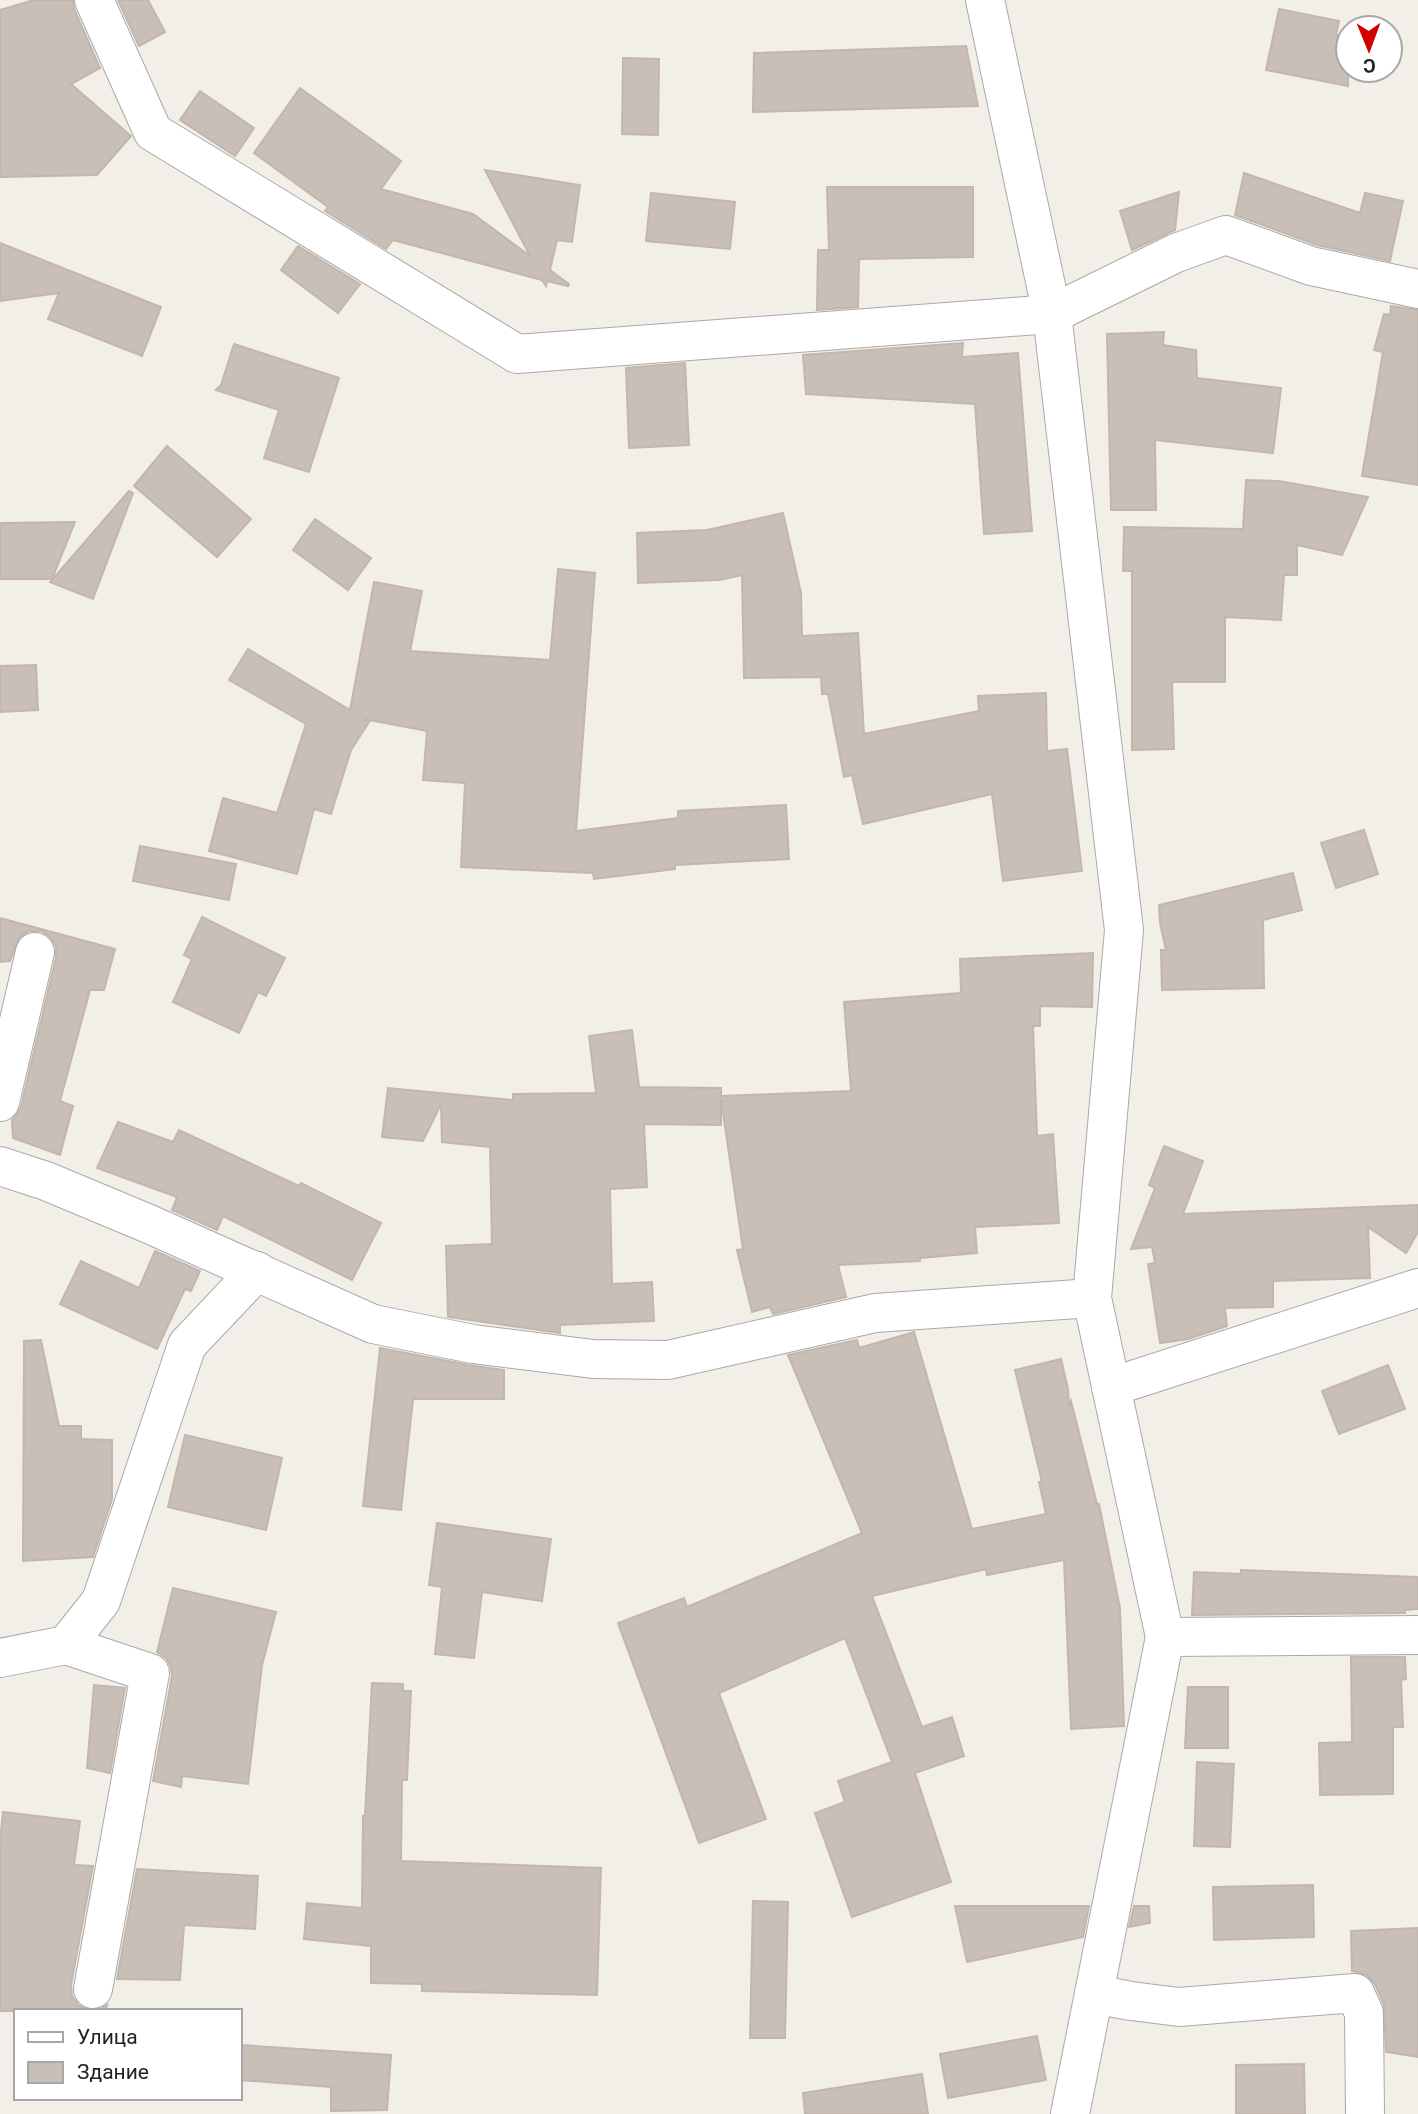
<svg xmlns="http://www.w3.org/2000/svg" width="1418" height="2114" font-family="Roboto,sans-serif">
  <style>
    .building { fill: #c7bfb8; stroke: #c4b6ab; stroke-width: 2 }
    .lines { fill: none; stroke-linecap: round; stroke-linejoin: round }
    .minor-casing { stroke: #a9a9a9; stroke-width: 40 }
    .tertiary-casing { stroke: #a9a9a9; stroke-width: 40 }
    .minor { stroke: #fff; stroke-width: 38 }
    .tertiary { stroke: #fff; stroke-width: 38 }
  </style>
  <rect width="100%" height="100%" fill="#f2efe9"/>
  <g class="building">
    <polygon points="34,0 73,0 74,9 100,68 71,84 131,136 97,175 0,177 0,10"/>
    <polygon points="118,0 148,0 165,32 139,46"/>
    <polygon points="1279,9 1339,21 1336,35 1348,37 1348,86 1266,70"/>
    <polygon points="966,46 978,106 753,112 754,53"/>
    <polygon points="623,58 659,59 658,135 622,134"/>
    <polygon points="300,88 401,161 381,189 473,214 530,256 485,170 580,185 572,242 557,240 550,270 569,284 568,286 547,281 546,286 542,280 393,240 386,249 325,211 328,207 254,153"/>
    <polygon points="200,91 254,128 235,156 180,120"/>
    <polygon points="1244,173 1360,213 1365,193 1403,201 1390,261 1317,245 1235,215"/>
    <polygon points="827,187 973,187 973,257 859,259 858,307 817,310 818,250 829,250"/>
    <polygon points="1179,192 1175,230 1132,250 1120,211"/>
    <polygon points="651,193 735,202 730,249 646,241"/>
    <polygon points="0,243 161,307 142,356 48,319 59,293 0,301"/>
    <polygon points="298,246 360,284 338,313 281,270"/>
    <polygon points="1391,306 1418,310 1418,485 1362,476 1383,352 1374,350 1384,314 1390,315"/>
    <polygon points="1164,332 1163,345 1196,350 1197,378 1281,388 1273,453 1155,440 1156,510 1111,510 1107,334"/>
    <polygon points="963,343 962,357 1018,353 1032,531 984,534 975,404 806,394 803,355"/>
    <polygon points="234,344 339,378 309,472 264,458 279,410 216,390 221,385"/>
    <polygon points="685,363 689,445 629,448 626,368"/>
    <polygon points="167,446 251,519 217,557 134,486"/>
    <polygon points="1246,480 1279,481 1368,497 1342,555 1297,545 1297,575 1284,575 1281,620 1225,617 1225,682 1172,682 1174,749 1132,750 1132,571 1123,571 1124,527 1243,529"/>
    <polygon points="129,491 133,493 93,599 50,582"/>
    <polygon points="783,513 801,593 802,636 858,633 864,734 979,711 978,696 1046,693 1047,751 1067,749 1082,871 1003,881 992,794 863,824 852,775 844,777 828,694 822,694 821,677 744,678 742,575 719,580 638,583 637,533 707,530"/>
    <polygon points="315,519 371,558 348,590 293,550"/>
    <polygon points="75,522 52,579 0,579 0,523"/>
    <polygon points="558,569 595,573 576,831 678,818 678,811 786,805 789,859 675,865 675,869 594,879 593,873 461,867 465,783 423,780 427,731 364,719 369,722 351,750 331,814 314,809 297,874 209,851 223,798 277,813 306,724 229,680 248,649 350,710 374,582 422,591 410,651 550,660"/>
    <polygon points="36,665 38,710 0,712 0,666"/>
    <polygon points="1364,830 1378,874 1336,888 1321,843"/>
    <polygon points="140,846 236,864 229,900 133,881"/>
    <polygon points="1293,873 1302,910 1263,920 1264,988 1162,990 1161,950 1166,950 1160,923 1159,905"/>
    <polygon points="202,917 285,958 266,996 258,992 239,1033 173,1002 192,959 184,955"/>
    <polygon points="0,918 115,949 104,990 90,990 60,1101 73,1106 60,1155 13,1138 12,1120 16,1116 21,1107 56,957 56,946 49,936 41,931 29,931 19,938 10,961 0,962"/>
    <polygon points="1093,953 1092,1007 1040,1006 1040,1026 1033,1026 1037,1136 1053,1134 1059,1223 975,1227 977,1253 920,1258 920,1261 838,1265 846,1297 773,1314 770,1307 752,1312 737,1250 743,1249 721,1099 721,1125 644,1124 647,1187 610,1189 612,1284 652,1282 654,1321 560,1325 560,1333 448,1317 446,1246 492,1244 490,1147 442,1142 441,1104 423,1141 382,1137 388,1088 513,1100 513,1094 596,1093 589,1036 632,1030 639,1087 721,1088 721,1096 851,1091 844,1002 961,993 960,959"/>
    <polygon points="118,1122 173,1142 179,1130 299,1186 301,1183 381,1223 352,1280 223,1216 217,1230 172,1210 177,1197 97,1168"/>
    <polygon points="1164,1146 1203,1161 1183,1214 1418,1205 1418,1232 1406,1253 1368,1227 1370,1278 1273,1281 1273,1307 1225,1308 1227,1326 1188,1339 1160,1343 1148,1264 1155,1263 1152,1247 1131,1249 1155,1188 1149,1185"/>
    <polygon points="155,1251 200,1271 191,1291 185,1289 157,1349 60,1304 81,1261 139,1288"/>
    <polygon points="914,1332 972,1529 1046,1514 1039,1482 1042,1482 1015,1370 1061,1359 1068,1389 1069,1407 1071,1401 1097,1504 1099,1504 1120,1608 1124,1726 1071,1729 1064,1560 987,1575 986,1569 872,1596 922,1727 952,1717 964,1756 915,1773 951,1882 852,1917 815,1813 845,1802 838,1781 892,1762 845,1638 719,1693 766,1819 699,1843 618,1623 684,1598 687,1607 862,1533 788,1355 857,1340 859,1348"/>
    <polygon points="41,1340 59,1426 81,1426 81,1439 112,1440 112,1499 93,1557 23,1561 24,1341"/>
    <polygon points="380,1348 469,1365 504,1370 504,1399 413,1399 401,1510 363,1506"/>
    <polygon points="1388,1365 1405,1409 1339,1434 1322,1391"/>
    <polygon points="185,1435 282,1458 266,1530 168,1507"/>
    <polygon points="437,1523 551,1539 542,1601 482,1592 474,1658 435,1654 442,1587 429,1585"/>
    <polygon points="1241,1570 1418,1577 1418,1609 1405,1610 1405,1613 1192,1615 1194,1572 1241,1574"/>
    <polygon points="173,1588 276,1612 262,1665 248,1784 182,1776 181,1787 153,1781 172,1676 171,1667 166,1658 157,1652"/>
    <polygon points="1351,1657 1405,1657 1406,1679 1401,1680 1403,1727 1393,1727 1393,1794 1320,1795 1319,1743 1352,1742"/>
    <polygon points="372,1683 403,1684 403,1691 411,1691 407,1780 402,1780 401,1861 601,1868 597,1995 422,1991 422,1984 371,1983 371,1946 304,1939 307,1903 362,1908 363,1816 365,1816"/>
    <polygon points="94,1685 125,1688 110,1773 87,1768"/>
    <polygon points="1188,1687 1228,1687 1228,1748 1185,1748"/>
    <polygon points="1197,1762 1234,1764 1230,1847 1194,1846"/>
    <polygon points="3,1812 80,1821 74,1865 93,1866 71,1985 72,1996 78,2005 88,2010 100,2010 107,2005 106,2011 0,2011 0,1842"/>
    <polygon points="137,1869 258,1876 255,1929 184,1925 180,1980 117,1979"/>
    <polygon points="1313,1885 1314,1937 1214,1940 1213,1887"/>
    <polygon points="753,1901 788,1902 785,2038 750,2038"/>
    <polygon points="955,1906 1089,1906 1083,1937 967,1962"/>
    <polygon points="1134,1906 1149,1906 1150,1923 1129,1927"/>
    <polygon points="1418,1928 1418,2057 1386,2052 1384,2005 1375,1984 1367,1975 1352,1971 1351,1931"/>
    <polygon points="1037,2036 1046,2080 948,2098 940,2054"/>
    <polygon points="240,2045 391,2055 387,2110 331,2111 331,2087 240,2080"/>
    <polygon points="1304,2064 1305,2114 1236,2114 1236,2065"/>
    <polygon points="922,2074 928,2114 805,2114 803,2093"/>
  </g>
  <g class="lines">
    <defs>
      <g id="minor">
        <polyline points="94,0 153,132 517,354 1052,314 1176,253 1226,235 1311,266 1418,289"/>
        <polyline points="0,1102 35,952"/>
        <polyline points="1111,1387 1418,1288"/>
        <polyline points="1165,1637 1418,1635"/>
        <polyline points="66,1645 150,1673 93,1989"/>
        <polyline points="0,1658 66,1645 101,1601 187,1345 257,1271"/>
        <polyline points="1094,1994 1131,2001 1179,2007 1355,1993 1364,2013 1365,2114"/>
      </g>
      <g id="tertiary">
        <polyline points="985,0 1052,314 1124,930 1092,1298 1165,1637 1070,2114"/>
        <polyline points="0,1166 46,1181 149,1224 373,1324 473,1344 593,1359 668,1360 875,1313 1092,1298"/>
      </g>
    </defs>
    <use href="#minor" class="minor-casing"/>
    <use href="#tertiary" class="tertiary-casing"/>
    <use href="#minor" class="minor"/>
    <use href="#tertiary" class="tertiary"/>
  </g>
  <rect x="14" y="2009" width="228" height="91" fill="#ffffff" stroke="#a7a7a7" stroke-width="2"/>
  <rect x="28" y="2032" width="35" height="10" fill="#ffffff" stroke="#a7a7a7" stroke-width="2"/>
  <text x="77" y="2044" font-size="21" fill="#222222">Улица</text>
  <rect x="28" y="2062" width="35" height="21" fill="#c7bfb8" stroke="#a7a7a7" stroke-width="2"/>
  <text x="77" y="2079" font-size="21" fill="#222222">Здание</text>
  <g transform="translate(1369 49) rotate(179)"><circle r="33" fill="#ffffff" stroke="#a7a7a7" stroke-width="2"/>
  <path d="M0-5L12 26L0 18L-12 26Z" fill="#d40000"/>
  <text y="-10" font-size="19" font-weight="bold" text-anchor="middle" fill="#222222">С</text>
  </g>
</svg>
